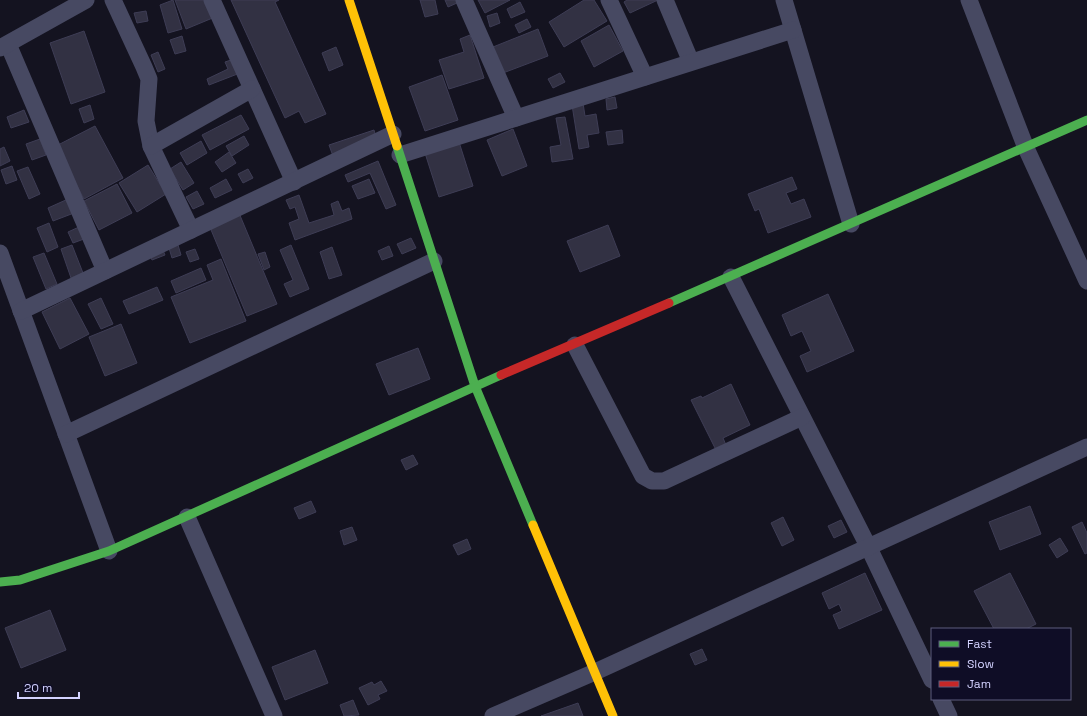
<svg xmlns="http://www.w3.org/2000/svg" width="1087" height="716" font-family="'Space Grotesk',sans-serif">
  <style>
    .building { fill: #323143; stroke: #3e3d55 }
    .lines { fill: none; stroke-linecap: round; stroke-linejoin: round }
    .street { stroke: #474962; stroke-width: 17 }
    .fast { stroke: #4caf50; stroke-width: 9 }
    .slow { stroke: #ffc107; stroke-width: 9 }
    .jam { stroke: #c62828; stroke-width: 9 }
  </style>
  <rect width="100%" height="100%" fill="#141320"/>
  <g class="building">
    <polygon points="173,0 182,29 168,33 160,5"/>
    <polygon points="175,0 208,0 215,17 186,29"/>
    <polygon points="231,0 279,0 275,2 326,114 305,123 299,111 285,118"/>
    <polygon points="420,0 435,0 438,14 425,17"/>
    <polygon points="445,0 456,0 457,3 448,7"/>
    <polygon points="478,0 510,0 485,13"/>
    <polygon points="584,0 594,0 607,21 564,47 549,22"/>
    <polygon points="627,0 658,0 630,13 624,2"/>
    <polygon points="520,2 525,12 511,18 507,9"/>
    <polygon points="146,11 148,21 137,23 134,13"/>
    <polygon points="497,13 500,23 490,27 487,16"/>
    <polygon points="527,19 531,27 519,33 515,25"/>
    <polygon points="609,25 623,51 594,67 581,41"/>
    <polygon points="538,29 548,56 503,73 493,47"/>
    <polygon points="84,31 105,92 71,104 50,43"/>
    <polygon points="470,35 484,78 449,89 439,60 464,52 460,39"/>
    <polygon points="182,36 186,51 175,54 170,40"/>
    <polygon points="336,47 343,65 329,71 322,53"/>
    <polygon points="158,52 165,69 158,72 151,55"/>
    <polygon points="234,59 240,73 209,85 207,79 228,69 225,62"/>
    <polygon points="560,73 565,82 553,88 548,79"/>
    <polygon points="442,75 458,120 425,131 409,87"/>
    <polygon points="615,97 617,108 607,110 606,99"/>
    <polygon points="583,103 585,116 596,114 599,133 587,135 589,147 579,149 572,105"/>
    <polygon points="90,105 94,119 84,123 79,109"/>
    <polygon points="24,110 29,122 11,128 7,117"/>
    <polygon points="241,115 249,129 210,150 202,135"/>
    <polygon points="565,117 573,159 552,162 550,147 561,145 556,118"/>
    <polygon points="95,126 123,178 84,199 56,146"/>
    <polygon points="513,129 527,166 502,176 487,140"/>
    <polygon points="374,130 377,141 333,156 329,145"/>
    <polygon points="622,130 623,143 608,145 606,132"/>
    <polygon points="244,136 249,145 232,156 226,146"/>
    <polygon points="40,139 46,155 32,160 26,144"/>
    <polygon points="201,141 207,153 187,165 180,153"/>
    <polygon points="459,142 473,186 439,197 425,153"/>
    <polygon points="4,147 10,161 0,166 0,149"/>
    <polygon points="229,152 236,163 222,172 215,162"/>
    <polygon points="378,161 396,205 386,209 370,173 348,182 345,175"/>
    <polygon points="181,162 194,183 183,190 170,169"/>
    <polygon points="148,165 166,194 137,212 119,183"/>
    <polygon points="12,166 17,180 6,184 1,170"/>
    <polygon points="28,167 40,194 29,199 17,171"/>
    <polygon points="248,169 253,178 243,183 238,174"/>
    <polygon points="792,177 797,189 786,193 791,204 804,199 811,217 768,233 759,209 755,211 748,194"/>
    <polygon points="226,179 232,190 215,198 210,188"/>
    <polygon points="369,179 375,193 358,199 352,186"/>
    <polygon points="117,184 132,213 99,230 84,201"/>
    <polygon points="197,191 204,204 193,209 186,197"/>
    <polygon points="299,195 309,223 334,215 331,204 338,201 342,211 349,208 352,219 295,240 289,223 299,219 295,207 290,209 286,200"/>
    <polygon points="68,199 74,213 53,221 48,208"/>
    <polygon points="239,213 277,304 247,316 209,225"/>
    <polygon points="49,223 58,247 47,252 37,228"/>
    <polygon points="608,225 620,256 580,272 567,241"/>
    <polygon points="79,227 84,239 73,243 68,232"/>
    <polygon points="411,238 416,248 402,254 397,244"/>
    <polygon points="72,245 83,273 71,278 61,249"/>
    <polygon points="178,245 181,255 172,258 169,248"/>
    <polygon points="291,245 309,289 290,297 284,284 293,280 280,250"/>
    <polygon points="389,246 393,256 382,260 378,251"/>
    <polygon points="332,247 342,275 329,279 320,252"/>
    <polygon points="162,248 165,255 152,260 149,253"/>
    <polygon points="195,249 199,259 190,262 186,252"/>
    <polygon points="265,252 270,267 264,270 258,254"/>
    <polygon points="44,253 57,284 46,289 33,257"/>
    <polygon points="221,259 246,321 190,343 171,297 213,280 207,265"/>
    <polygon points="201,268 206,280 176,293 171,281"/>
    <polygon points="157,287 163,300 129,314 123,301"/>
    <polygon points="828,294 854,351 807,372 800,356 811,351 802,331 791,336 782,315"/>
    <polygon points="70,298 89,334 60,349 42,312"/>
    <polygon points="101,298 113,324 101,329 88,304"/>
    <polygon points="121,324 137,363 105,376 89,337"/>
    <polygon points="418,348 430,379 389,395 376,364"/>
    <polygon points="731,384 750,425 723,438 726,445 716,450 691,400 701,396 702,398"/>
    <polygon points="413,455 418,464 406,470 401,460"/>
    <polygon points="311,501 316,512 299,519 294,508"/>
    <polygon points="1030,506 1041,534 1000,550 989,522"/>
    <polygon points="783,517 794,540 782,546 771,523"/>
    <polygon points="841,520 847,532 834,538 828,526"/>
    <polygon points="1082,522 1087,533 1087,553 1085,554 1072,527"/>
    <polygon points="352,527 357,540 344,545 340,531"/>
    <polygon points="1060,538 1068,551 1057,558 1049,545"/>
    <polygon points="467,539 471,549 458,555 453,545"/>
    <polygon points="865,573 882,610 839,629 833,615 842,611 839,604 829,609 822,593"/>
    <polygon points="1010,573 1036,624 1026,629 994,629 974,591"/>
    <polygon points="50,610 66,650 21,668 5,628"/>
    <polygon points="702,649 707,660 695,665 690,654"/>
    <polygon points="315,650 328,683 285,700 272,667"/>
    <polygon points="381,681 387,691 378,695 380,699 368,705 359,688 372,682 374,685"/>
    <polygon points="353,700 359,715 344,716 340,705"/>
    <polygon points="578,703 583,716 541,716"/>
  </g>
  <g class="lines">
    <g class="street">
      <polyline points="113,0 144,67 149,79 146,121 151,146 191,230"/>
      <polyline points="212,0 294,182"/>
      <polyline points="464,0 516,118"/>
      <polyline points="609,0 645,77"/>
      <polyline points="665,0 691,62"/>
      <polyline points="784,0 851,224"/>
      <polyline points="969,0 1026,148 1087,281"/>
      <polyline points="8,44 105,271"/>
      <polyline points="0,48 86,0"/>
      <polyline points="151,146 252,89"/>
      <polyline points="400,155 793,30"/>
      <polyline points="0,253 109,551"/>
      <polyline points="731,277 868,546 932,680"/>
      <polyline points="21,311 393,134"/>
      <polyline points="575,345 643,476 652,481 664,481 802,417"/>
      <polyline points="66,434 434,261"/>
      <polyline points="187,517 274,716"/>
      <polyline points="941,699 949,716"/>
      <polyline points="493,716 595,672 1087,447"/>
    </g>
    <g class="fast">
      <polyline points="397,146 475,386 533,525"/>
      <polyline points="669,303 1087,120"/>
      <polyline points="0,582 20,580 109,551 501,375"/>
    </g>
    <g class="slow">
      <polyline points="349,0 397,146"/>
      <polyline points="533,525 613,716"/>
    </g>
    <polyline class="jam" points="501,375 669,303"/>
  </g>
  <rect x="931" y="628" width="140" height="72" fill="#0f0d26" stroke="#5d5c7d"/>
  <rect x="939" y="641" width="20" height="6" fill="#4caf50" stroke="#5d5c7d"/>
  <text x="967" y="648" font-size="12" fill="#d3d2ff">Fast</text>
  <rect x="939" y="661" width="20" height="6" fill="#ffc107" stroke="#5d5c7d"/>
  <text x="967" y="668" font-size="12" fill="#d3d2ff">Slow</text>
  <rect x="939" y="681" width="20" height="6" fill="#c62828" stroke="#5d5c7d"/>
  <text x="967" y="688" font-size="12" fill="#d3d2ff">Jam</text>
  <path d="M18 692v6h61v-6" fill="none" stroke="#d3d2ff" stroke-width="2"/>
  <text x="24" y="692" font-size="12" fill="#d3d2ff" stroke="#0f0d26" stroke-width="3" paint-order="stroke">20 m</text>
</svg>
